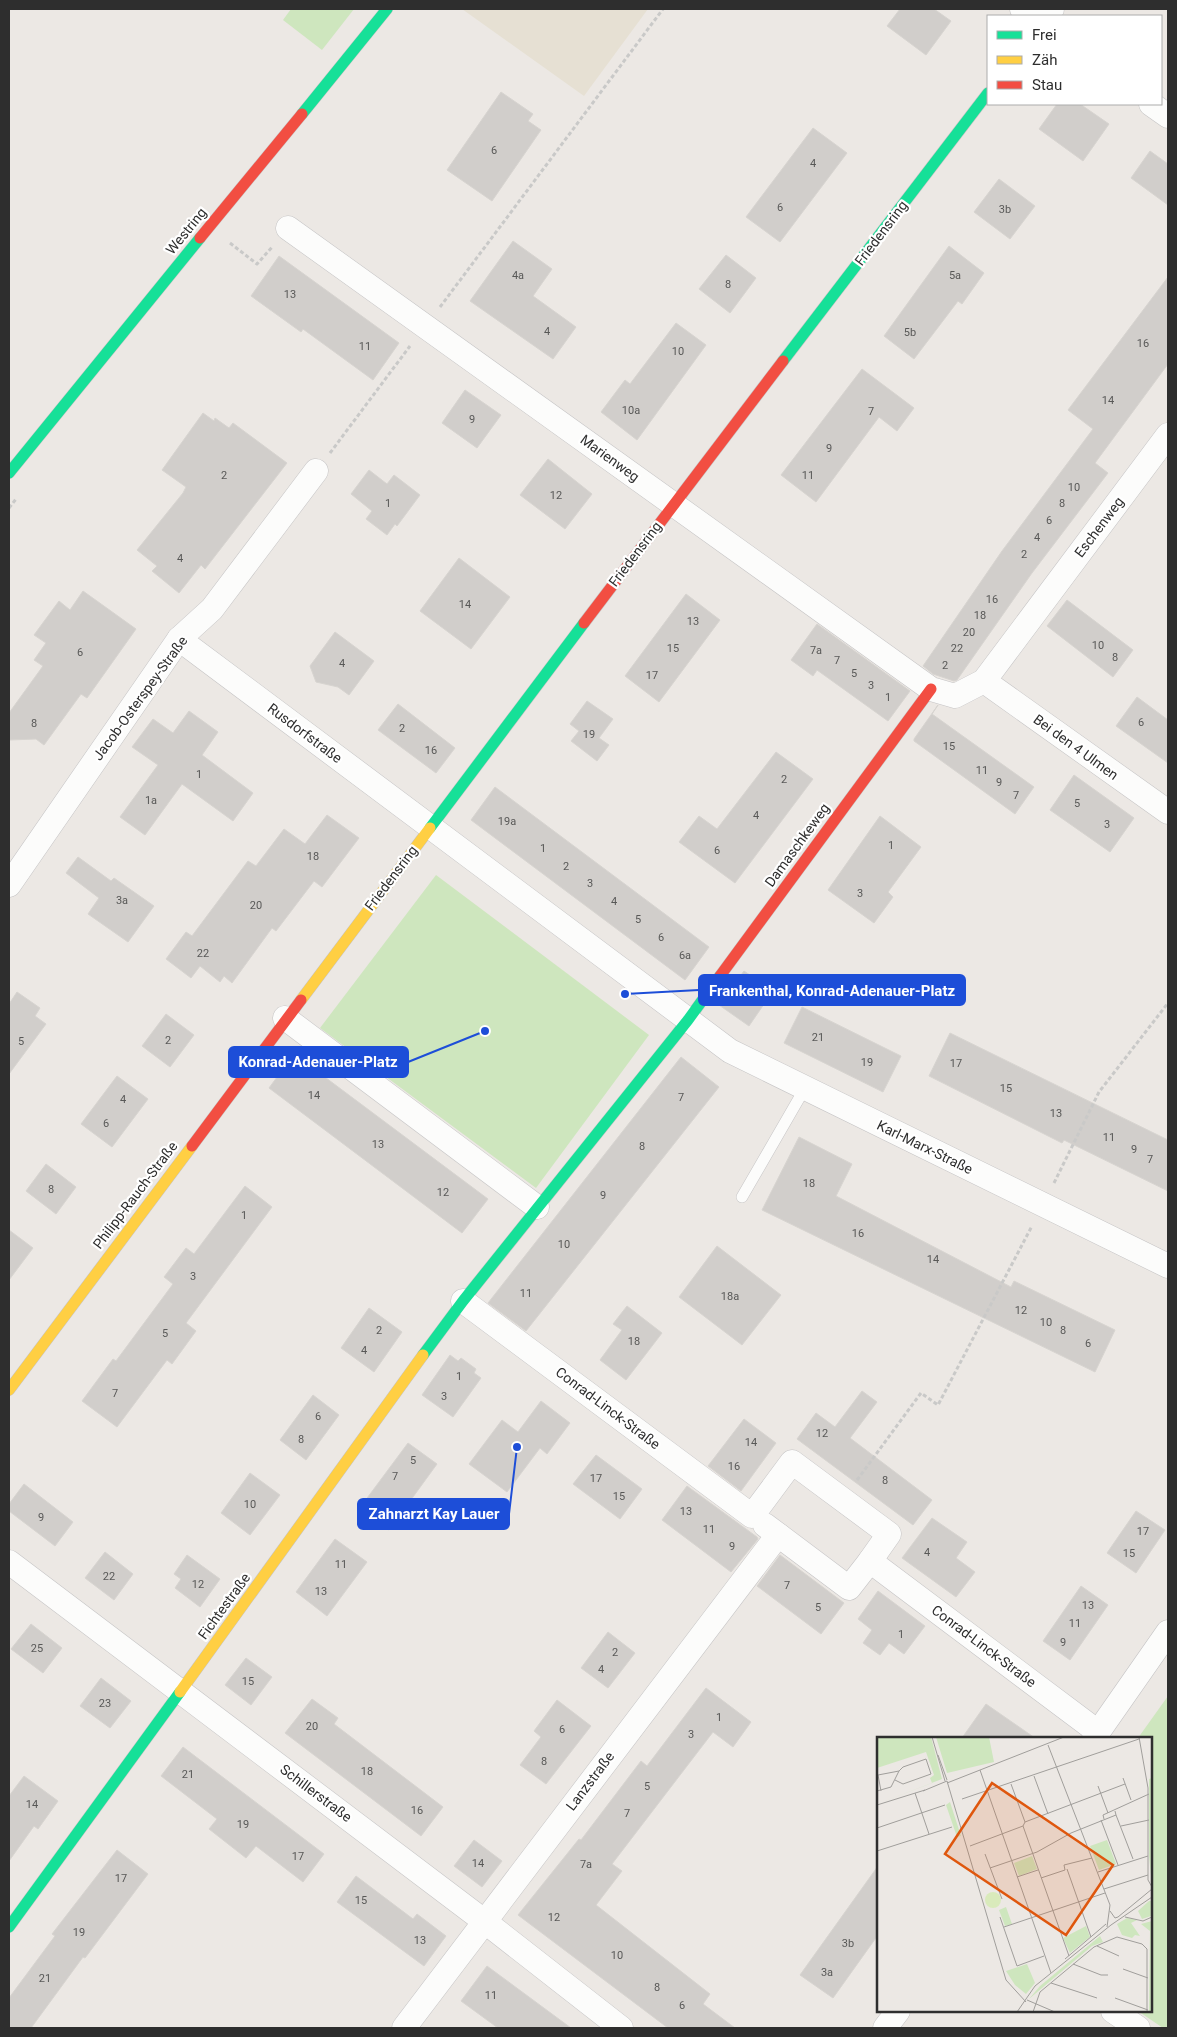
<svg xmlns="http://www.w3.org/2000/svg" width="1177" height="2037" font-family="Roboto,sans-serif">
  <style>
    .education { fill: #e6e0d3 }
    .green { fill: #cee6be }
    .building { fill: #d1cecb; stroke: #d7d4d0 }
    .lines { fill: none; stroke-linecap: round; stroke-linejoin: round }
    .lane-casing { stroke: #c5c4c5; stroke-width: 12 }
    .street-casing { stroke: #c5c4c5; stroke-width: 25 }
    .fast-casing { stroke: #c5c4c5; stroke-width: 12 }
    .slow-casing { stroke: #c5c4c5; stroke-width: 12 }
    .jam-casing { stroke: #c5c4c5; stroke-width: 12 }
    .path { stroke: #c9c9c8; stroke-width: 3; stroke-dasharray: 4 2.5; stroke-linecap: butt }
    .lane { stroke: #fcfcfb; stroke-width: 11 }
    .street { stroke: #fcfcfb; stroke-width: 24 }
    .fast { stroke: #16e098; stroke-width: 11 }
    .slow { stroke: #ffcf43; stroke-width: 11 }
    .jam { stroke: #f24e42; stroke-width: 11 }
    .labels { text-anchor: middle; stroke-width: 4.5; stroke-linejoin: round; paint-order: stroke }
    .number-label { font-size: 11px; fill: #585857 }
    .street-label { font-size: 14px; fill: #2e2e2e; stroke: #fff }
    .inset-road { fill: none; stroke: #a09e9b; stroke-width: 1 }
    .view { fill: #df570e; fill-opacity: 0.15; stroke: #df570e; stroke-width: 2.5 }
    .inset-edge { fill: none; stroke: #2e2e2e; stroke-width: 2.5 }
    .leader { fill: none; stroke: #1d4ed8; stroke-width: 2 }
    .callout-dot { fill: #1d4ed8; stroke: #fff; stroke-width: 2 }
    .callout { fill: #1d4ed8; stroke: #1d4ed8; stroke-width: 2 }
    .callout-label { font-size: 15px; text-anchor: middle; font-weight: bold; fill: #fff }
  </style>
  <rect width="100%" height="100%" fill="#ece8e4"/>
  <polygon class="education" points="462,9 648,9 584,96"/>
  <g class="green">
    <polygon points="291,9 354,9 322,50 283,20"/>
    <polygon points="436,875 649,1035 536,1188 320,1028"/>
    <polygon points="1168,1696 1168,2028 1163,2028 1138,2011 1151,2011 1151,1738 1138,1738"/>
  </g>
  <g class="building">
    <polygon points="900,9 934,9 951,21 926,55 887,26"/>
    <polygon points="501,92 533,114 528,121 541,130 492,201 447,170"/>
    <polygon points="1057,104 1080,104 1109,124 1083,161 1039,129"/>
    <polygon points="813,128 847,153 780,242 746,217"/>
    <polygon points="1150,151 1168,164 1168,205 1131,178"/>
    <polygon points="999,179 1035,206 1010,239 974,212"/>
    <polygon points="513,241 552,269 533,296 576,327 553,359 470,301"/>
    <polygon points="949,246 984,273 962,304 958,301 914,359 884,336"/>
    <polygon points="726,255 756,278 730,313 699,289"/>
    <polygon points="279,256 399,343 373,380 303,329 301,332 251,296"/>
    <polygon points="1168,277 1168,364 1095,463 1108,473 1032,573 957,680 954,681 933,674 923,666 1002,551 1093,429 1068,410"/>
    <polygon points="676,323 706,345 637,440 601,412 625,380 630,384"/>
    <polygon points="862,369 914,408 897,431 879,417 816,502 781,475"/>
    <polygon points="465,390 501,415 477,448 442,423"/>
    <polygon points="203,413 214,421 215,418 229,428 233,423 287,463 205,569 201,565 179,593 152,571 157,566 137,550 183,493 186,487 162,470"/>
    <polygon points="548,459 592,494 565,529 520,495"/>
    <polygon points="369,470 387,484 394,475 420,495 397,526 395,524 387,535 366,519 372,511 351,494"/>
    <polygon points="459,558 510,597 471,649 420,611"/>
    <polygon points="83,591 136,629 87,698 81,694 44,745 36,739 9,740 9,713 43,666 34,660 46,643 34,635 59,601 70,610"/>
    <polygon points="686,594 720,620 659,702 625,676"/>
    <polygon points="1067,600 1133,650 1113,677 1047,626"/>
    <polygon points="817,624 910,691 888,721 817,670 813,676 791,660"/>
    <polygon points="335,632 374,661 349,695 338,687 316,682 310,666"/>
    <polygon points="1137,697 1168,720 1168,763 1116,726"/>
    <polygon points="587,701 613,719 599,738 609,745 597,761 571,741 579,731 570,724"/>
    <polygon points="398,704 455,748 436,773 378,730"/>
    <polygon points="938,705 932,714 1034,787 1015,814 914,741 914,739"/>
    <polygon points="189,711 218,732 202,755 253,793 233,821 182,784 145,835 120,817 158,765 132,747 153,719 173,733"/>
    <polygon points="776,752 813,779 735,883 679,842 699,816 717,829"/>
    <polygon points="1074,775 1134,818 1110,852 1050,810"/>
    <polygon points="495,787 709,947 685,980 471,820"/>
    <polygon points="327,815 359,838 322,887 314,881 276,931 272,928 232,983 224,976 220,982 200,966 191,978 166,959 186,932 192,936 248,861 256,866 284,829 305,844"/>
    <polygon points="880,816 921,847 888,892 893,897 874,923 828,890"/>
    <polygon points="78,857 111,881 114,878 154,906 128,942 88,914 99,898 66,873"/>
    <polygon points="744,971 773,991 749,1026 719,1005"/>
    <polygon points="17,992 40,1008 35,1016 46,1024 9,1074 9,1004"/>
    <polygon points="802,1007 901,1056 883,1092 784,1043"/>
    <polygon points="166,1014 194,1035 170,1067 142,1046"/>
    <polygon points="950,1033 1168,1140 1168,1191 1064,1140 1062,1143 929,1076"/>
    <polygon points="294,1054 488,1199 462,1233 269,1088"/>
    <polygon points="681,1057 719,1087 526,1331 488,1303"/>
    <polygon points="117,1076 148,1099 112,1147 81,1124"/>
    <polygon points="799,1137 852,1164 836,1196 1011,1287 1014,1281 1115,1330 1095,1372 762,1210"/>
    <polygon points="46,1164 76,1187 56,1214 26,1191"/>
    <polygon points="245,1186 272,1207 186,1323 196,1331 172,1364 167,1360 117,1427 82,1401 113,1359 116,1361 173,1284 164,1277 186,1248 194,1254"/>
    <polygon points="9,1230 33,1248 9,1280"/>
    <polygon points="717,1246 781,1295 742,1345 679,1297"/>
    <polygon points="627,1306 662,1333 626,1380 600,1360 622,1330 613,1324"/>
    <polygon points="369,1308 402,1332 374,1372 341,1348"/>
    <polygon points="450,1355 458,1361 461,1358 476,1369 474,1373 481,1378 453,1417 422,1395"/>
    <polygon points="862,1391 877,1402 850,1438 932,1500 913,1525 797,1439 816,1413 835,1427"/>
    <polygon points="313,1395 339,1415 306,1460 280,1440"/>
    <polygon points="541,1401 570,1423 547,1454 540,1448 507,1492 469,1464 502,1420 518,1432"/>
    <polygon points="744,1419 776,1443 741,1491 708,1466"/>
    <polygon points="408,1443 437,1464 389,1530 359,1509"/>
    <polygon points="596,1455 642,1489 620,1519 573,1484"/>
    <polygon points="250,1473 280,1495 250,1535 221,1513"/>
    <polygon points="24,1484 73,1522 55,1546 9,1511 9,1504"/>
    <polygon points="687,1486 757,1537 758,1539 731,1572 662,1520"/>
    <polygon points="1136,1511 1165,1530 1136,1573 1107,1553"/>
    <polygon points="932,1518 967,1542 956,1558 975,1572 956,1597 902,1558"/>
    <polygon points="335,1539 367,1562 327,1616 296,1592"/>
    <polygon points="105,1552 133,1574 114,1600 85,1578"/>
    <polygon points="187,1555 220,1579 200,1607 175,1588 181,1579 174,1574"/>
    <polygon points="780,1555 844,1603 821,1634 757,1586"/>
    <polygon points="1081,1586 1108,1605 1070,1660 1043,1641"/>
    <polygon points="878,1591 925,1626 904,1654 889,1643 880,1655 863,1643 872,1630 858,1619"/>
    <polygon points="31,1624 62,1648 43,1673 11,1649"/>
    <polygon points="608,1632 635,1653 608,1688 581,1668"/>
    <polygon points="246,1658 272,1677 251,1705 225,1685"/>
    <polygon points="101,1678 131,1701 110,1728 80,1706"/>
    <polygon points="706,1688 751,1722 733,1747 713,1732 612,1864 622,1871 596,1905 710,1994 703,2004 735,2028 668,2028 518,1915 579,1839 581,1840 641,1761 647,1766"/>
    <polygon points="312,1699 338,1718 334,1724 443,1807 421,1836 285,1733"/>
    <polygon points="557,1700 591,1726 546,1784 520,1765 541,1737 534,1731"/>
    <polygon points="986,1704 1035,1738 962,1738"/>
    <polygon points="183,1747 324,1854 303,1882 256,1846 246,1858 209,1829 217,1819 161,1776"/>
    <polygon points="24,1776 58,1801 38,1829 34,1826 9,1861 9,1796"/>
    <polygon points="474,1840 502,1861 482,1887 454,1866"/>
    <polygon points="117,1850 148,1874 85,1958 83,1957 31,2028 9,2028 9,1998 55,1936 52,1934"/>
    <polygon points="878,1866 878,1935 833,1998 800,1975"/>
    <polygon points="356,1876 413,1919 417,1914 446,1936 424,1966 337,1902"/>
    <polygon points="487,1966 571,2028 498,2028 461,2001"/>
  </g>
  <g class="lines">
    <defs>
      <polyline id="lane" points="742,1197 805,1088"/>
      <g id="street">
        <polyline points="1022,9 1032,16"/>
        <polyline points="1047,16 1052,9"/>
        <polyline points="1151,104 1168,116"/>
        <polyline points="288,228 931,689 955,696 984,681 1168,435"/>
        <polyline points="179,639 730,1051 1168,1266"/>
        <polyline points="984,681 1168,812"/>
        <polyline points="9,885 179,639 212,609 316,471"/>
        <polyline points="285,1018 537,1207"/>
        <polyline points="463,1301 752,1516 792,1462 889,1534 870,1561 1098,1732"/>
        <polyline points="765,1525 849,1588 870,1561"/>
        <polyline points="9,1562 484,1921 621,2028"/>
        <polyline points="1094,1738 1168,1632"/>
        <polyline points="1113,2011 1138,2028"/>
        <polyline points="404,2028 778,1535"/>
        <polyline points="885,2028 898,2011"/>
      </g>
      <g id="fast">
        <polyline points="302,114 387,9"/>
        <polyline points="783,361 988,93"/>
        <polyline points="9,473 200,238"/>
        <polyline points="430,828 584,623"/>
        <polyline points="423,1355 463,1301 688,1020 720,976"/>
        <polyline points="9,1927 180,1692"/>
      </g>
      <g id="slow">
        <polyline points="301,1000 430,828"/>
        <polyline points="9,1390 192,1146"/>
        <polyline points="180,1692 423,1355"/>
      </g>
      <g id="jam">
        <polyline points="200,238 302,114"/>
        <polyline points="584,623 783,361"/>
        <polyline points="720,976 931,689"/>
        <polyline points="192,1146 301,1000"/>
      </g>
    </defs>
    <use href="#lane" class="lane-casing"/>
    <use href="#street" class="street-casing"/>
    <use href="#fast" class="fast-casing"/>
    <use href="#slow" class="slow-casing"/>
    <use href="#jam" class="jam-casing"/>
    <g class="path">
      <polyline points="230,243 257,264 273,246"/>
      <polyline points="440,307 663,9"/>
      <polyline points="330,453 410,346"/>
      <polyline points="9,508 16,499"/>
      <polyline points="1054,1183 1099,1092 1168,1003"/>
      <polyline points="857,1480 921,1393 938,1405 1032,1226"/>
    </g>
    <use href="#lane" class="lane"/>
    <use href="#street" class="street"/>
    <use href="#fast" class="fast"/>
    <use href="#slow" class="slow"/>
    <use href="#jam" class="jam"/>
  </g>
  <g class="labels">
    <g class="number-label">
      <text x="494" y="154">6</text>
      <text x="813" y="167">4</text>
      <text x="780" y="211">6</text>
      <text x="1005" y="213">3b</text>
      <text x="518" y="279">4a</text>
      <text x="955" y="279">5a</text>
      <text x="728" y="288">8</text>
      <text x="290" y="298">13</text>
      <text x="547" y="335">4</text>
      <text x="910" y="336">5b</text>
      <text x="1143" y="347">16</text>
      <text x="365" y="350">11</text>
      <text x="678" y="355">10</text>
      <text x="1108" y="404">14</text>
      <text x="631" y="414">10a</text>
      <text x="871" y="415">7</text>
      <text x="472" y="423">9</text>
      <text x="829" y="452">9</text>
      <text x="224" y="479">2</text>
      <text x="808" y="479">11</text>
      <text x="1074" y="491">10</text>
      <text x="556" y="499">12</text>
      <text x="388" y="507">1</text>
      <text x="1062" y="507">8</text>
      <text x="1049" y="524">6</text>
      <text x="1037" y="541">4</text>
      <text x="1024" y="558">2</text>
      <text x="180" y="562">4</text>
      <text x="992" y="603">16</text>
      <text x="465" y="608">14</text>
      <text x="980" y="619">18</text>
      <text x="693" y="625">13</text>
      <text x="969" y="636">20</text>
      <text x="1098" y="649">10</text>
      <text x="673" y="652">15</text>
      <text x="957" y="652">22</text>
      <text x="816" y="654">7a</text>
      <text x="80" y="656">6</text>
      <text x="1115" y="661">8</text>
      <text x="837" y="664">7</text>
      <text x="342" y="667">4</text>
      <text x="945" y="669">2</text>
      <text x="854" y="677">5</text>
      <text x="652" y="679">17</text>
      <text x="871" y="689">3</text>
      <text x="888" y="701">1</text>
      <text x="1141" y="726">6</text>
      <text x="34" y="727">8</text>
      <text x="402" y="732">2</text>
      <text x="589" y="738">19</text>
      <text x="949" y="750">15</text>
      <text x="431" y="754">16</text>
      <text x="982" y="774">11</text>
      <text x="199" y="778">1</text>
      <text x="784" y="783">2</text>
      <text x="999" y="786">9</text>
      <text x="1016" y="799">7</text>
      <text x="151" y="804">1a</text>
      <text x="1077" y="807">5</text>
      <text x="756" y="819">4</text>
      <text x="507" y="825">19a</text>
      <text x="1107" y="828">3</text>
      <text x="891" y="849">1</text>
      <text x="543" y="852">1</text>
      <text x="717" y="854">6</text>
      <text x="313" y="860">18</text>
      <text x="566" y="870">2</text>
      <text x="590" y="887">3</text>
      <text x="860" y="897">3</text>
      <text x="122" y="904">3a</text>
      <text x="614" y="905">4</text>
      <text x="256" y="909">20</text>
      <text x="638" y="923">5</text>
      <text x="661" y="941">6</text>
      <text x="203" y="957">22</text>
      <text x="685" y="959">6a</text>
      <text x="818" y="1041">21</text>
      <text x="168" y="1044">2</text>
      <text x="21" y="1045">5</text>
      <text x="867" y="1066">19</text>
      <text x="956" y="1067">17</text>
      <text x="1006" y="1092">15</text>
      <text x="314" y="1099">14</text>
      <text x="681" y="1101">7</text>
      <text x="123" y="1103">4</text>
      <text x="1056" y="1117">13</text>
      <text x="106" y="1127">6</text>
      <text x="1109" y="1141">11</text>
      <text x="378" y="1148">13</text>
      <text x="642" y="1150">8</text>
      <text x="1134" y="1153">9</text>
      <text x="1150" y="1163">7</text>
      <text x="809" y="1187">18</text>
      <text x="51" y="1193">8</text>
      <text x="443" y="1196">12</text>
      <text x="603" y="1199">9</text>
      <text x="244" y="1219">1</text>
      <text x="858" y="1237">16</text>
      <text x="564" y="1248">10</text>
      <text x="933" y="1263">14</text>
      <text x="193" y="1280">3</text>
      <text x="526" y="1297">11</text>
      <text x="730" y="1300">18a</text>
      <text x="1021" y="1314">12</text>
      <text x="1046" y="1326">10</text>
      <text x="379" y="1334">2</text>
      <text x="1063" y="1334">8</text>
      <text x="165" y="1337">5</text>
      <text x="634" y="1345">18</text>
      <text x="1088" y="1347">6</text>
      <text x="364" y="1354">4</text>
      <text x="459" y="1380">1</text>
      <text x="115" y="1397">7</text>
      <text x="444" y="1400">3</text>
      <text x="318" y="1420">6</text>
      <text x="822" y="1437">12</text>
      <text x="301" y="1443">8</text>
      <text x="751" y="1446">14</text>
      <text x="413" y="1464">5</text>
      <text x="734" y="1470">16</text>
      <text x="395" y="1480">7</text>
      <text x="596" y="1482">17</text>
      <text x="885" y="1484">8</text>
      <text x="619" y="1500">15</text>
      <text x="250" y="1508">10</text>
      <text x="686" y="1515">13</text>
      <text x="41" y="1521">9</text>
      <text x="709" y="1533">11</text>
      <text x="1143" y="1535">17</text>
      <text x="732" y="1550">9</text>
      <text x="927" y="1556">4</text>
      <text x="1129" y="1557">15</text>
      <text x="341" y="1568">11</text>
      <text x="109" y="1580">22</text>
      <text x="198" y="1588">12</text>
      <text x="787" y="1589">7</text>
      <text x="321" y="1595">13</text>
      <text x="1088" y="1609">13</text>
      <text x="818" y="1611">5</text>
      <text x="1075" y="1627">11</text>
      <text x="901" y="1638">1</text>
      <text x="1063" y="1646">9</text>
      <text x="37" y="1652">25</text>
      <text x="615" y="1656">2</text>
      <text x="601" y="1673">4</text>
      <text x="248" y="1685">15</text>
      <text x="105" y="1707">23</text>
      <text x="719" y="1721">1</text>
      <text x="312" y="1730">20</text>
      <text x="562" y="1733">6</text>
      <text x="691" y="1738">3</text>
      <text x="544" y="1765">8</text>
      <text x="367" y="1775">18</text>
      <text x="188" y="1778">21</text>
      <text x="647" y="1790">5</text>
      <text x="32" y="1808">14</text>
      <text x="417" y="1814">16</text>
      <text x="627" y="1817">7</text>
      <text x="243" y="1828">19</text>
      <text x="298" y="1860">17</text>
      <text x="478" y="1867">14</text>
      <text x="586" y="1868">7a</text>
      <text x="121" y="1882">17</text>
      <text x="361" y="1904">15</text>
      <text x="554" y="1921">12</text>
      <text x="79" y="1936">19</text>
      <text x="420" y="1944">13</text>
      <text x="848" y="1947">3b</text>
      <text x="617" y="1959">10</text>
      <text x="827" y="1976">3a</text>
      <text x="45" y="1982">21</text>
      <text x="657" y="1991">8</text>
      <text x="491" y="1999">11</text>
      <text x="682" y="2009">6</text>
    </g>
    <g class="street-label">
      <text transform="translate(186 231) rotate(-51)" y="5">Westring</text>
      <text transform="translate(881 233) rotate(-53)" y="5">Friedensring</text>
      <text transform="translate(610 458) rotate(36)" y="5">Marienweg</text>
      <text transform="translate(1099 527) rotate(-53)" y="5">Eschenweg</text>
      <text transform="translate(635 554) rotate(-53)" y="5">Friedensring</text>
      <text transform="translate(140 698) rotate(-54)" y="5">Jacob-Osterspey-Straße</text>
      <text transform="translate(305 733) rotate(37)" y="5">Rusdorfstraße</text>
      <text transform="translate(1076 747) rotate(36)" y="5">Bei den 4 Ulmen</text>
      <text transform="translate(797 845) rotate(-54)" y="5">Damaschkeweg</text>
      <text transform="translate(391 878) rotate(-53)" y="5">Friedensring</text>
      <text transform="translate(925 1147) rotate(26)" y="5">Karl-Marx-Straße</text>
      <text transform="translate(135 1195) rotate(-53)" y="5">Philipp-Rauch-Straße</text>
      <text transform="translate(608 1408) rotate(37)" y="5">Conrad-Linck-Straße</text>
      <text transform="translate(224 1606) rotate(-54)" y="5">Fichtestraße</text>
      <text transform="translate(984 1646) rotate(37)" y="5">Conrad-Linck-Straße</text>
      <text transform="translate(590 1781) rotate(-53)" y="5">Lanzstraße</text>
      <text transform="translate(316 1793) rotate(37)" y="5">Schillerstraße</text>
    </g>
  </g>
  <g transform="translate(877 1737)">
    <rect width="275" height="275" fill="#ece8e4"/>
    <path d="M0 0H54L65 42 0 67 55 46 53 41 57 38 49 15 0 31ZM59 0H112L117 25 70 36ZM275 41V149L272 119V42ZM73 65 84 99 80 100 69 68ZM230 103 239 127 222 133 213 109ZM155 119 160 132 142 139 137 126ZM272 164H275L274 179 265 182 261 174ZM129 170 135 187 128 189 122 173ZM250 181 260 183 254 186 263 199 258 198 255 201 245 198 240 187ZM275 184V275H272L273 194 264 187ZM209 189 213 200 193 216 186 201ZM223 199 226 205 215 209 152 262 163 249ZM150 227 158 246 149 257 138 248 129 234Z" fill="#cee6be"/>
    <path d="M108 163a8 8 0 1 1 16 0a8 8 0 1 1-16 0Z" fill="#d9eabb"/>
    <path class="inset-road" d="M55 0 68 44M262 0 271 51V143L275 150M171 8 233 168 230 190M61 18 70 43M103 33 174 236M157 39 171 77M246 41 254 63M70 46 187 0M134 47 148 85M221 49 231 76M0 54 14 50 22 34 26 30 49 22 54 37 26 47 18 43M4 54 1 38 22 34M46 54 70 44 129 243 149 265M38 56 52 97M85 62 262 2M0 68 48 53M239 78 256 122M227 82 226 78 272 57M224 83 241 128M146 89 192 219M146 89 148 85 248 47M244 89 272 83M0 91 68 68M93 109 146 89M0 114 75 90M108 117 125 162M113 131 160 115 194 96 239 78 238 74M190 132 214 200M221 135 271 119M140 140 161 133M164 141 188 133 187 128 215 121M227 152 271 138M233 174 238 181 241 180 275 152M123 180 140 229 167 219M248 180 266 184 275 180M127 190 228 156M220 209 242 219M188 222 229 187M196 227 224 238H231M246 232 271 241M174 246 220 261M238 261 271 273M150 263 178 275M140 275 158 249 234 188 275 160M156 275 163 255 217 210 240 200 265 207 270 212V275"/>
    <path class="view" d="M115 46 236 128 189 198 68 117Z"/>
    <rect width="275" height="275" class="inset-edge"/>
  </g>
  <path class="leader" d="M625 994L699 990M485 1031L408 1062M517 1447L509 1514"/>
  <g class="callout-dot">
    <circle cx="625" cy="994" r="5"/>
    <circle cx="485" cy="1031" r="5"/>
    <circle cx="517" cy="1447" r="5"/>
  </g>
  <g class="callout">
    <rect x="699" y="975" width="266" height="30" rx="5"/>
    <rect x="229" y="1047" width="179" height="30" rx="5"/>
    <rect x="358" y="1499" width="151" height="30" rx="5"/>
  </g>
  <g class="callout-label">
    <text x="832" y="996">Frankenthal, Konrad-Adenauer-Platz</text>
    <text x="318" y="1067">Konrad-Adenauer-Platz</text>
    <text x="434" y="1519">Zahnarzt Kay Lauer</text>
  </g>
  <rect width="1177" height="2037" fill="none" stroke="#2e2e2e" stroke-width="20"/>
  <rect x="987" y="15" width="175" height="90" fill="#ffffff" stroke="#ababab"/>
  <rect x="997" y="31" width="25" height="8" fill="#16e098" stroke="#ababab"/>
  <text x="1032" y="40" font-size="15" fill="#2e2e2e">Frei</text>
  <rect x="997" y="56" width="25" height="8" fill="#ffcf43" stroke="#ababab"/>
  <text x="1032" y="65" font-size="15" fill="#2e2e2e">Zäh</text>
  <rect x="997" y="81" width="25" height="8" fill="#f24e42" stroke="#ababab"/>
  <text x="1032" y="90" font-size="15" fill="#2e2e2e">Stau</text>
</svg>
